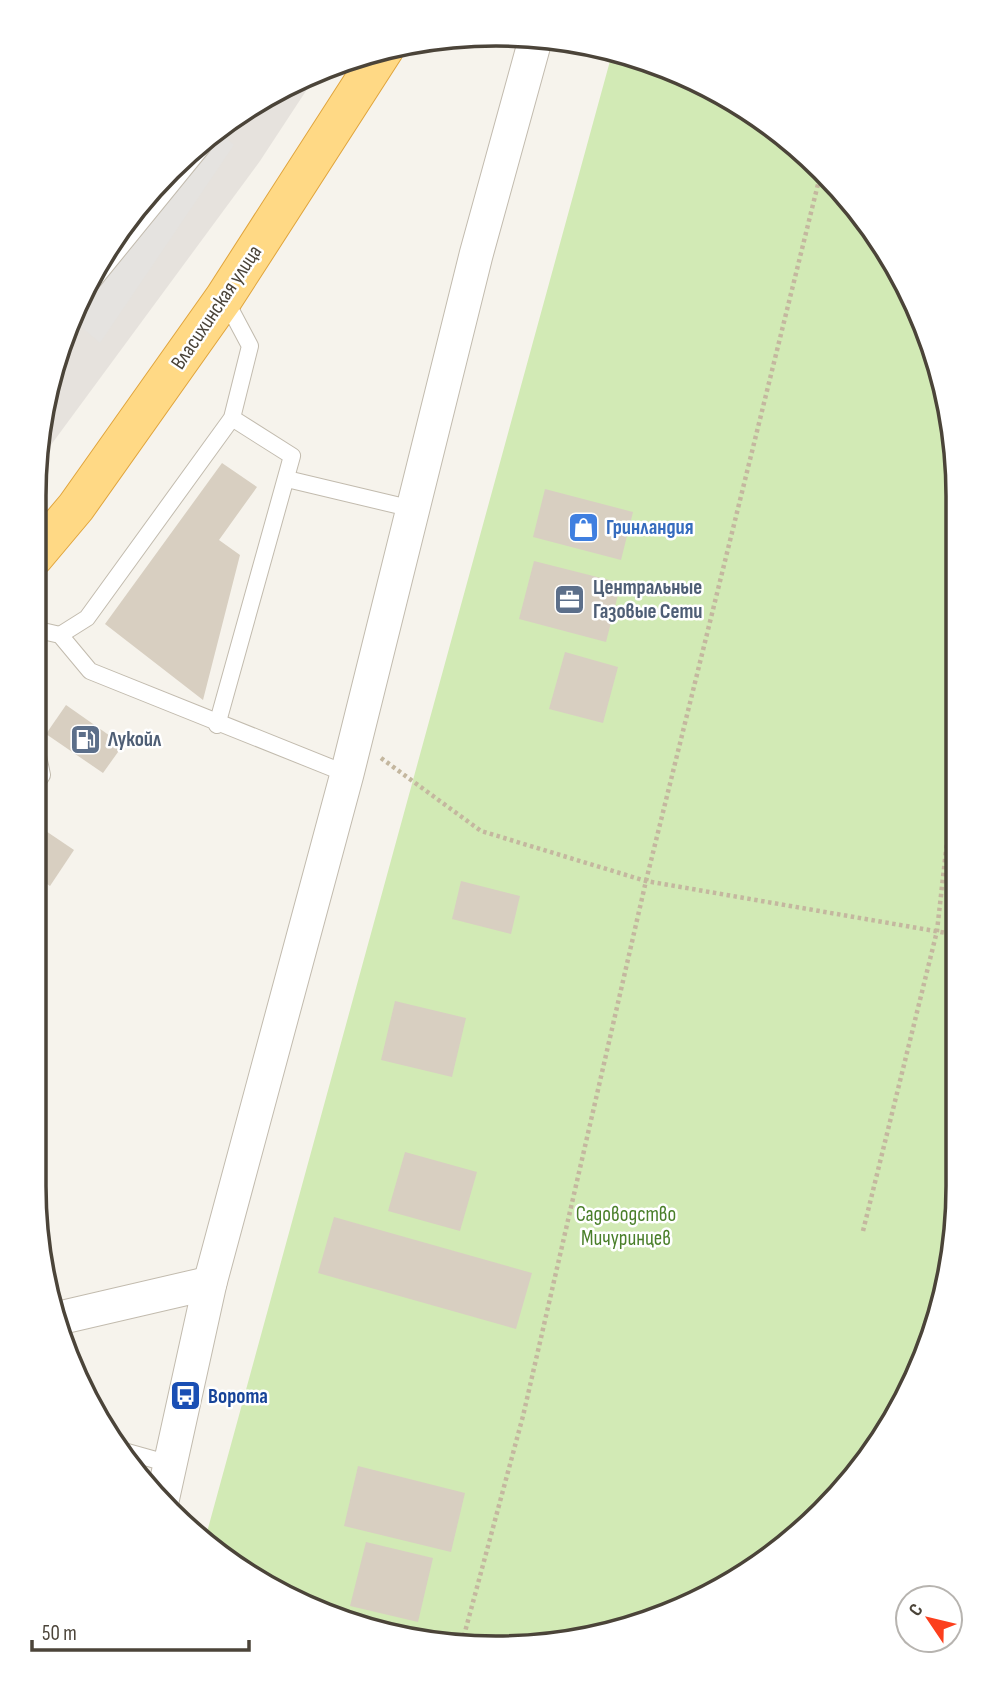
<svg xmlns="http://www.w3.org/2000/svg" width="992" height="1682" font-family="'Sofia Sans Condensed',sans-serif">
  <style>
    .industrial { fill: #e6e2dd }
    .green { fill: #d2eab5 }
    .parking { fill: #e5e3e0 }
    .building { fill: #d8cfc1 }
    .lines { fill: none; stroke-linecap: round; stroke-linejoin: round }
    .service-casing { stroke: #c2bbae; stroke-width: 18 }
    .minor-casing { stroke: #c2bbae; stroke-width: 35 }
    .trunk-casing { stroke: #e0a43c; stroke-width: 40 }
    .path { stroke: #c4b79f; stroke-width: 4.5; stroke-dasharray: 3.5 3.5; stroke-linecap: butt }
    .service { stroke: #fff; stroke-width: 16 }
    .minor { stroke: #fff; stroke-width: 33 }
    .trunk { stroke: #ffd985; stroke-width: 38 }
    .labels { text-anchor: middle; stroke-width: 5; stroke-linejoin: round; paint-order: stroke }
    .street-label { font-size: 21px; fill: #4b4439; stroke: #fff }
    .shop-label { font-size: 21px; font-weight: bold; fill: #366cbe; stroke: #fff; text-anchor: start }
    .service-label { font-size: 21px; font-weight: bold; fill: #4e5e75; stroke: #fff; text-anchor: start }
    .park-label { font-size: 21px; fill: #4a7f2a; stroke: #fff }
    .transit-label { font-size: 21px; font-weight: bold; fill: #164399; stroke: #fff; text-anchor: start }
    .rim { fill: none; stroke: #4b4439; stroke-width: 3.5 }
  </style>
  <rect width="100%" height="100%" fill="#f6f3ec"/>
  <polygon class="industrial" points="321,68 260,161 34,468 58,347 111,239 169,169 239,111"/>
  <path class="green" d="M613 50C633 56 655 61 674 69 795 121 886 223 933 345 946 378 951 430 958 465V1217L934 1335 881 1443 778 1553 645 1624 496 1649 348 1624 215 1553 204 1543Z"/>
  <polygon class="parking" points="217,129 234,145 100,343 72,319 111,239 169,169"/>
  <g class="building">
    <polygon points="222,463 257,487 219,540 240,555 203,700 105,624"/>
    <polygon points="545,489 633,512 621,560 533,537"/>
    <polygon points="534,561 621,583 606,642 519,619"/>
    <polygon points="565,652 618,667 603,723 549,709"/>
    <polygon points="66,705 123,745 103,773 46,734"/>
    <polygon points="34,823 74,850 50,886 34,875"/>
    <polygon points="461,881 520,896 511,934 452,919"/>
    <polygon points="395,1001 466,1018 452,1077 381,1060"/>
    <polygon points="405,1152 477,1172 460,1231 388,1211"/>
    <polygon points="334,1217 532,1273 516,1329 318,1273"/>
    <polygon points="358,1466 465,1493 451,1552 344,1526"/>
    <polygon points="366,1542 433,1558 418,1622 350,1606"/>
  </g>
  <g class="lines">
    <defs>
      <g id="service">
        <polyline points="85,291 203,146"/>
        <polyline points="287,479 413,509"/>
        <polyline points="34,629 60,635 90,671 347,774"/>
        <polyline points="60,635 87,618 232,418 250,346 225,299"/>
        <polyline points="217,725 292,456 232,418"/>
        <polyline points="34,787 42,775 34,737"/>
        <polyline points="120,1450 170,1464"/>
      </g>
      <g id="minor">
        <polyline points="55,1319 210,1283"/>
        <polyline points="162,1501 210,1283 347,774 476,255 536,37"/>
      </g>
      <polyline id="trunk" points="34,557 76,507 224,298 385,48"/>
    </defs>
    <use href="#service" class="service-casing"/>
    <use href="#minor" class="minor-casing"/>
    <use href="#trunk" class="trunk-casing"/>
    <g class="path">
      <polyline points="381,758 481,831 646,881 958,935"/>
      <polyline points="863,1231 937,931 958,743"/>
      <polyline points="462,1643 523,1416 646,881 822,168"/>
    </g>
    <use href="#service" class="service"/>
    <use href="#minor" class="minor"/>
    <use href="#trunk" class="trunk"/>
  </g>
  <defs>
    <symbol id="shop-square" viewBox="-11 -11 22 22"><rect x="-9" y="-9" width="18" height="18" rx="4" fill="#3f7fe0" stroke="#fff"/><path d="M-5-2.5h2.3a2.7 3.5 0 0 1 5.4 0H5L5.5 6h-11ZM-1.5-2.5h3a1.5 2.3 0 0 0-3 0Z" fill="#fff"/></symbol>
    <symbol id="office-square" viewBox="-11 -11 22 22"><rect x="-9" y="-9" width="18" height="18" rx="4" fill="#5c6f8a" stroke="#fff"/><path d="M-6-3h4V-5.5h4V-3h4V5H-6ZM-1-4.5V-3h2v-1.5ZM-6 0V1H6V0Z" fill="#fff"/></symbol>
    <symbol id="fuel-square" viewBox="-11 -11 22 22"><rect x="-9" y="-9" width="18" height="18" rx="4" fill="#5c6f8a" stroke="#fff"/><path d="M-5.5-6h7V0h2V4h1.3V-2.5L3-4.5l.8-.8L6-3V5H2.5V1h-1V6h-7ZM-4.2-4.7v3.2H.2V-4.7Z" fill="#fff"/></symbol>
    <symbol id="bus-square" viewBox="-11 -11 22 22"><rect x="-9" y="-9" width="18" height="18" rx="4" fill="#1a4fb4" stroke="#fff"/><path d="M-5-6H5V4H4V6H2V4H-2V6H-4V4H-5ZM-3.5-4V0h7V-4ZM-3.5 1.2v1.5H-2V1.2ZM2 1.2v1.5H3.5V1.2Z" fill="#fff"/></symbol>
  </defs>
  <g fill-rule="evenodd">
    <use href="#shop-square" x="566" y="510" width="35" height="35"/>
    <use href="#office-square" x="552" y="582" width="35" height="35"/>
    <use href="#fuel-square" x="68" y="722" width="35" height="35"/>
    <use href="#bus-square" x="168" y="1378" width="35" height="35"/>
  </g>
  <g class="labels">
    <g class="street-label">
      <text transform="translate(216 307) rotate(-56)" y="7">Власихинская улица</text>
    </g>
    <g class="shop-label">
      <text x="606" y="534">Гринландия</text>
    </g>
    <g class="service-label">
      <text x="593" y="594">Центральные<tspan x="593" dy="24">Газовые Сети</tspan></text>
      <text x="108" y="746">Лукойл</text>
    </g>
    <g class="park-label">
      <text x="626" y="1221">Садоводство<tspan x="626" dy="24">Мичуринцев</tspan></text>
    </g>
    <g class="transit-label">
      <text x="208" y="1403">Ворота</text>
    </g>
  </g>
  <path d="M0 0H992V1682H0ZM496 46H496A450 450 0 0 1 946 496V1186A450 450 0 0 1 496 1636H496A450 450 0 0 1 46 1186V496A450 450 0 0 1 496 46Z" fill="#fff" fill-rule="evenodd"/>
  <path class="rim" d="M496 46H496A450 450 0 0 1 946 496V1186A450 450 0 0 1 496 1636H496A450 450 0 0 1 46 1186V496A450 450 0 0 1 496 46Z"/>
  <g transform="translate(929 1619) rotate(305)"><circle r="33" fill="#ffffff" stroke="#b7b4b0" stroke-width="2"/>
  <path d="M0-5L12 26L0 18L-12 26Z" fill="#fc3f1d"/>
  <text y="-10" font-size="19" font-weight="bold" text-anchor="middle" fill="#4b4439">С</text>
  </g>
  <path d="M32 1640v10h217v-10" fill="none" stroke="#4b4439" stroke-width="3.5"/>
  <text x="42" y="1640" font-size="21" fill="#4b4439" stroke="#ffffff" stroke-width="5" paint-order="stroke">50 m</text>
</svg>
